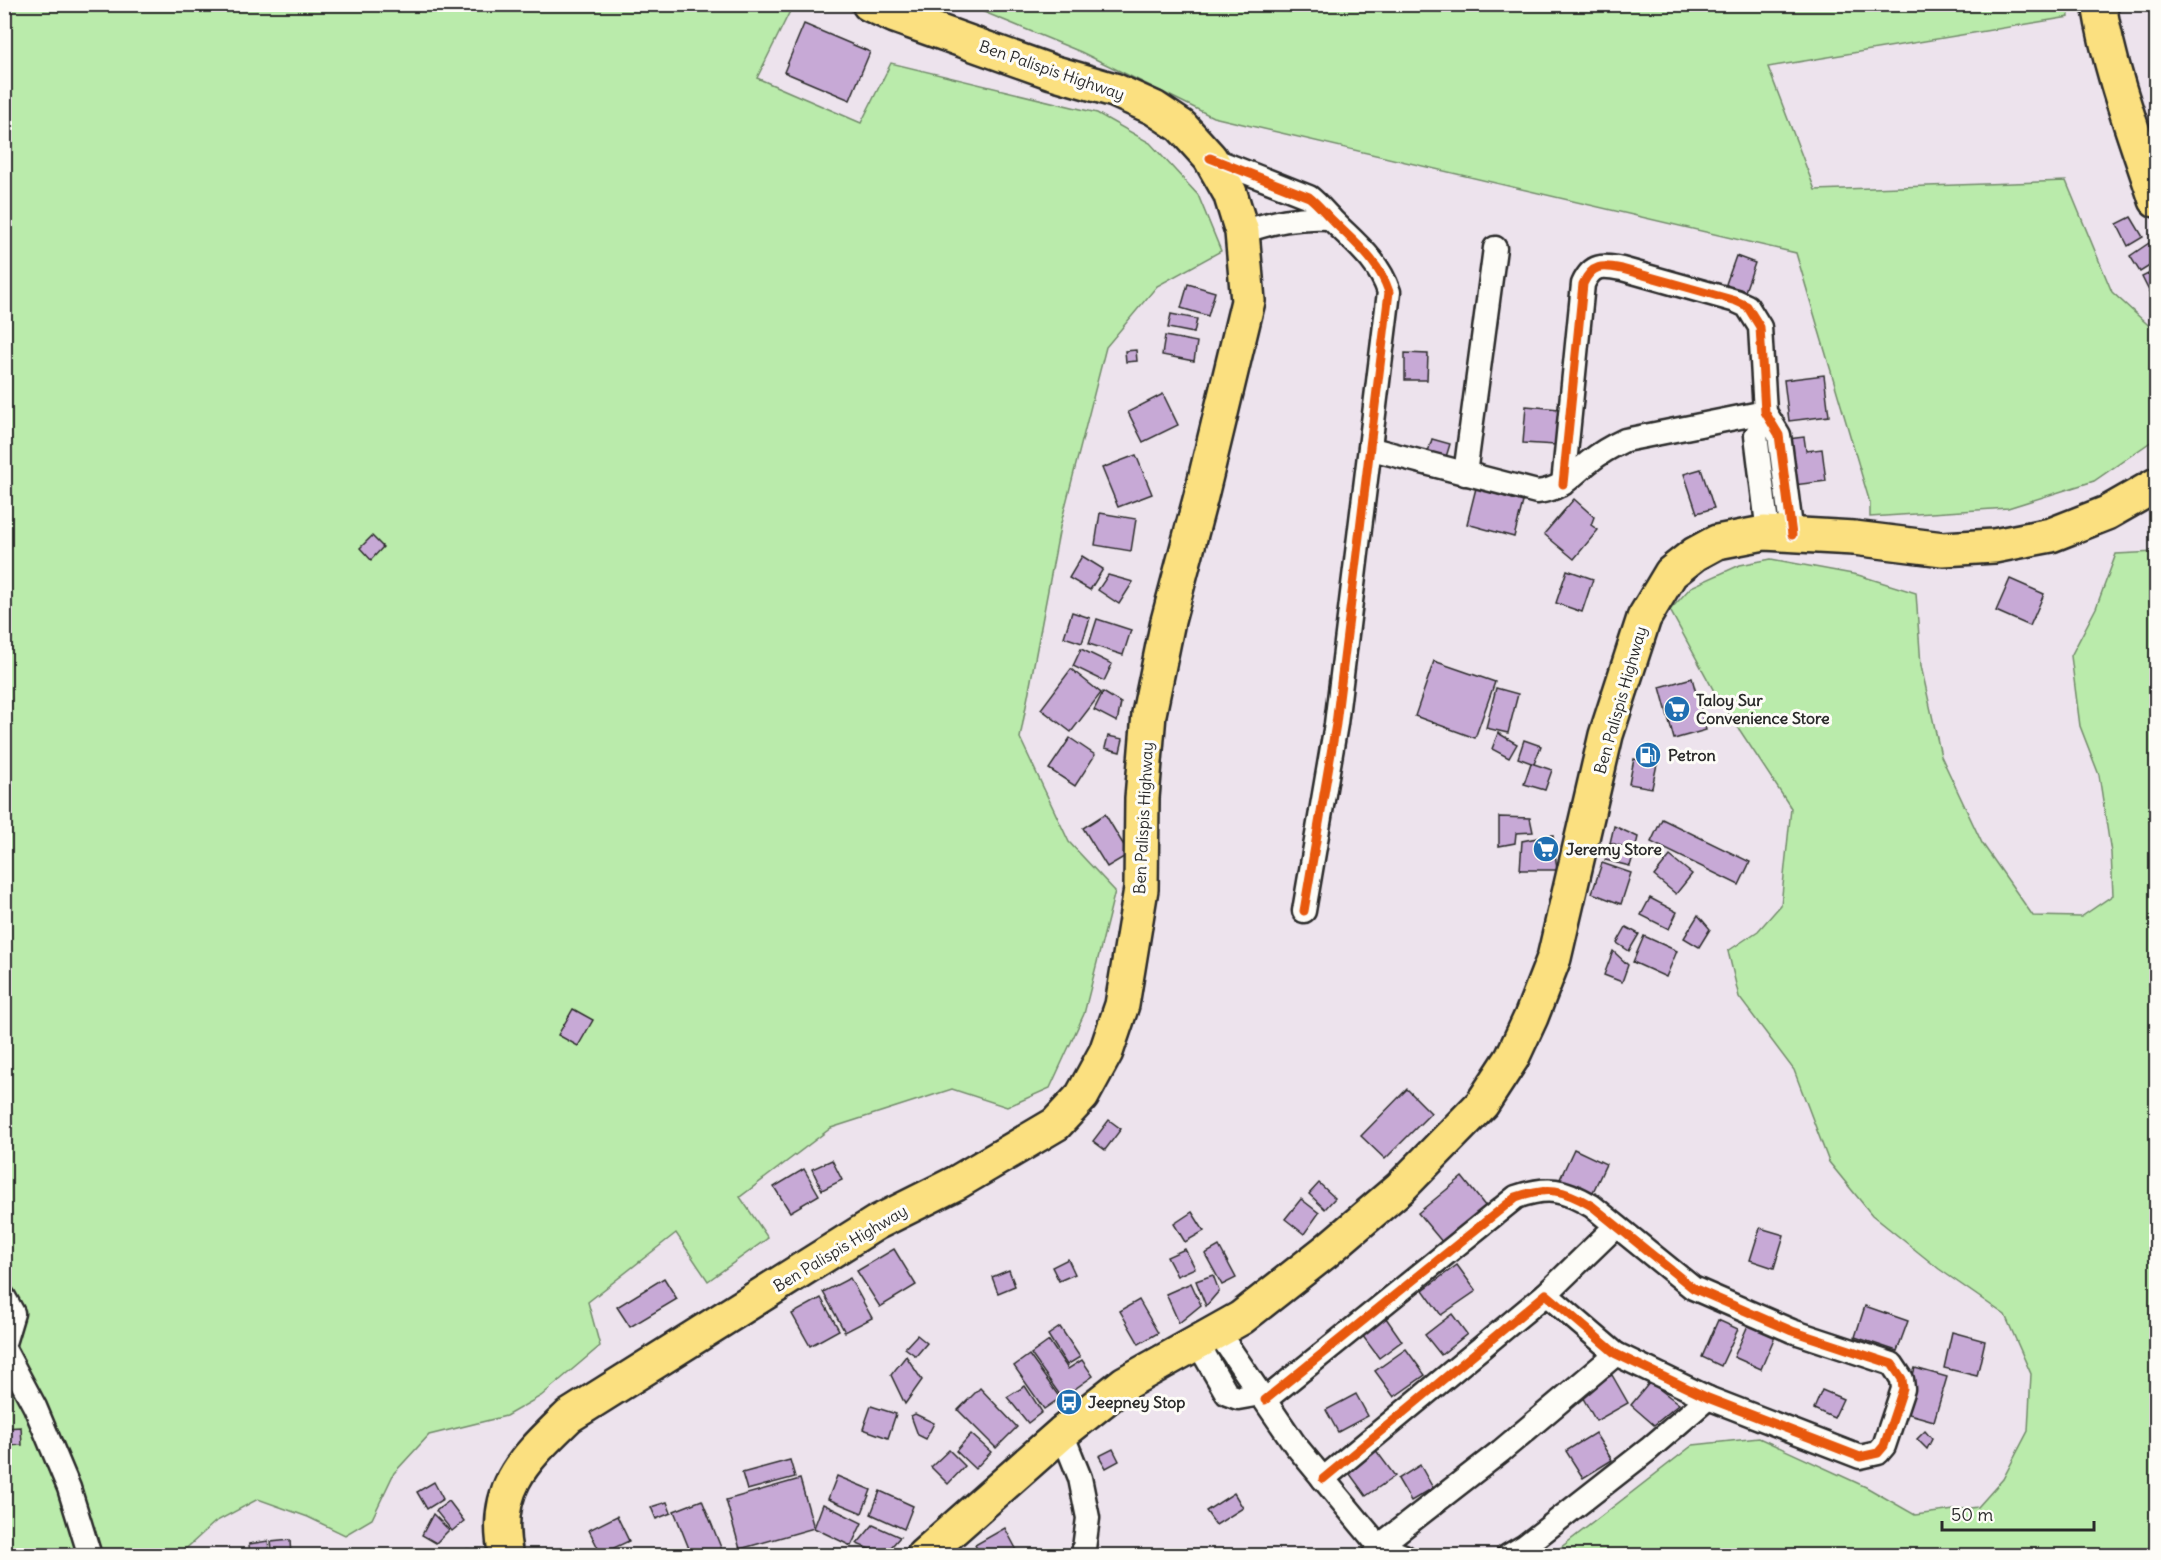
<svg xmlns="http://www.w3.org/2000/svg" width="2161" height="1560" font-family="Delius,sans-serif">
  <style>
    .green { fill: #baebab; stroke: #728b6b; stroke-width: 1.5 }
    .building { fill: #c7a9d6; stroke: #2b2b2b; stroke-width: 1.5 }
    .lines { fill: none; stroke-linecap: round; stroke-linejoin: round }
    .minor-casing { stroke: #2b2b2b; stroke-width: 27 }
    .primary-casing { stroke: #2b2b2b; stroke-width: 38 }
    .minor { stroke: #fdfcf7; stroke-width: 22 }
    .primary { stroke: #fbe080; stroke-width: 33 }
    .cycleway-casing { stroke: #fdfcf7; stroke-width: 13 }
    .cycleway { stroke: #e8590c; stroke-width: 9 }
    .labels { text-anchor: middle; stroke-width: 6; stroke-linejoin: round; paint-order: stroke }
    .street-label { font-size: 16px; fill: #2b2b2b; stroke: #fdfcf7 }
    .poi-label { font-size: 16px; font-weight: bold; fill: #2b2b2b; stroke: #fdfcf7; text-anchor: start }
  </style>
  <rect width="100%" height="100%" fill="#ede3ed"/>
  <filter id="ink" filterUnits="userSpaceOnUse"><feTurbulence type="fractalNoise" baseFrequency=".0167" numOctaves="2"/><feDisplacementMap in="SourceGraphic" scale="12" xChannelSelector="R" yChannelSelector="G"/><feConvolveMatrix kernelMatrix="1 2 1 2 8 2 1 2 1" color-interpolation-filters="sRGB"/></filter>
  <g filter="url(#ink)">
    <g class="green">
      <polygon points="5,5 793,5 757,78 861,123 891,63 1097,113 1150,143 1198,195 1221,251 1157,286 1106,347 1060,527 1020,738 1069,842 1115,891 1084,1014 1050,1088 1007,1107 952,1089 831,1128 740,1197 768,1238 708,1281 676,1233 588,1302 600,1346 541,1396 506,1416 429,1435 394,1473 372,1519 345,1535 308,1517 258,1499 215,1522 179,1555 5,1556"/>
      <polygon points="967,5 2068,5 2069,17 1768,67 1815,190 2066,181 2112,292 2156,332 2156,435 2152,441 2094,481 2008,508 1870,517 1870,503 1796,253 1213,117 1081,52"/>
      <polygon points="2156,552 2156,1555 1551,1555 1693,1445 1759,1438 1866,1487 1915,1515 1978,1507 2003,1479 2028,1431 2031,1374 2005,1315 1939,1269 1872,1215 1829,1162 1794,1070 1739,997 1728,951 1758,931 1781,905 1791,808 1714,691 1670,610 1691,587 1740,565 1771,559 1858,575 1916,593 1921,666 1941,756 1982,843 2033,916 2081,917 2113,895 2111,853 2099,775 2080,726 2071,656 2096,608 2116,554"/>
    </g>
    <g class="building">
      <polygon points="804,24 870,52 850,100 784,72"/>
      <polygon points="2131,217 2143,237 2128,246 2117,224"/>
      <polygon points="2149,243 2156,255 2156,262 2140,272 2130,256"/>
      <polygon points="1736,256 1755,263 1743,297 1726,284"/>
      <polygon points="2156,270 2156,290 2150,293 2142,277"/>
      <polygon points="1188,284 1215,292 1208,316 1181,308"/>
      <polygon points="1171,314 1197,319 1194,333 1168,328"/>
      <polygon points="1165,336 1197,342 1194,361 1162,355"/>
      <polygon points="1136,350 1137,361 1126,362 1125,351"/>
      <polygon points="1405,353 1428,354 1427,380 1405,380"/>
      <polygon points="1824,375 1829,416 1789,421 1784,380"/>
      <polygon points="1163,394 1178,425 1143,442 1128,412"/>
      <polygon points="1526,406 1559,409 1556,445 1523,443"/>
      <polygon points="1804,437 1806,451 1822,449 1826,481 1794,485 1788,439"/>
      <polygon points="1432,439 1450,444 1446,457 1428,452"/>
      <polygon points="1136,455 1152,494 1118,507 1102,468"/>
      <polygon points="1701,469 1714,508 1697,513 1684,474"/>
      <polygon points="1476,488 1523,502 1514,537 1467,524"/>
      <polygon points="1574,499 1594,517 1591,525 1598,530 1574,559 1544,534"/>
      <polygon points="1100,513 1136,519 1131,551 1095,545"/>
      <polygon points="372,536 383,547 371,560 360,548"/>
      <polygon points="1082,556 1103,569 1090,590 1069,578"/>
      <polygon points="1567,570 1593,579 1582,612 1556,603"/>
      <polygon points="1108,575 1133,582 1119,604 1098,590"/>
      <polygon points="2010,579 2044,594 2030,626 1996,611"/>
      <polygon points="1072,612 1090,618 1082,643 1064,637"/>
      <polygon points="1097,619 1131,630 1123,655 1089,644"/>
      <polygon points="1081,649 1112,664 1104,681 1073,666"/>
      <polygon points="1434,661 1495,682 1475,738 1415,716"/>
      <polygon points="1071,669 1101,693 1071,732 1041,709"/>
      <polygon points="1692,678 1706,730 1674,739 1660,687"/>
      <polygon points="1496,688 1518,694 1508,733 1486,728"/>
      <polygon points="1103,692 1121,703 1117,722 1094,710"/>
      <polygon points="1498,733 1517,744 1509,758 1492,749"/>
      <polygon points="1108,736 1123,739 1120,752 1105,748"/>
      <polygon points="1070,738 1095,755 1075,786 1049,769"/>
      <polygon points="1524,740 1541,746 1534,764 1518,758"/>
      <polygon points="1634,759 1657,764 1652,788 1629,784"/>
      <polygon points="1531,763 1552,770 1545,790 1524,784"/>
      <polygon points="1105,814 1129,854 1107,867 1083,828"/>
      <polygon points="1499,817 1530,818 1533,832 1516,833 1515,843 1499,846"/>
      <polygon points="1662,819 1750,862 1739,885 1651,842"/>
      <polygon points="1614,826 1638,837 1635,850 1610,843"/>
      <polygon points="1553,835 1557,870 1520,870 1522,841"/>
      <polygon points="1610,843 1635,850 1630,866 1605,860"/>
      <polygon points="1670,856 1692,874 1676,894 1654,876"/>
      <polygon points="1602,863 1631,873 1621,904 1592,893"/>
      <polygon points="1650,898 1677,912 1669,929 1641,915"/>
      <polygon points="1698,915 1710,929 1699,947 1684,938"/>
      <polygon points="1626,927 1639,934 1629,951 1617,943"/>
      <polygon points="1644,936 1677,951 1666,977 1633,962"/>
      <polygon points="1613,951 1628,965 1622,982 1604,975"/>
      <polygon points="573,1009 593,1020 578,1046 558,1035"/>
      <polygon points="1407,1089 1431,1113 1385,1159 1361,1136"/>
      <polygon points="1109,1120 1121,1129 1105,1150 1093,1141"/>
      <polygon points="1574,1149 1606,1164 1592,1194 1560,1179"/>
      <polygon points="832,1160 842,1180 822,1190 812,1169"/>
      <polygon points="804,1169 819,1195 790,1212 774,1187"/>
      <polygon points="1462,1177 1486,1207 1443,1243 1418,1213"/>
      <polygon points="1319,1183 1335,1198 1325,1209 1309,1194"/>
      <polygon points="1301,1199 1319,1213 1304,1234 1285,1219"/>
      <polygon points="1192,1212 1204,1231 1185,1242 1174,1224"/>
      <polygon points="1760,1228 1784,1235 1774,1268 1750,1260"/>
      <polygon points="1219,1246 1236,1278 1222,1285 1205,1254"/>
      <polygon points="894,1249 916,1285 880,1307 857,1271"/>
      <polygon points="1185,1249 1195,1268 1177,1276 1167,1257"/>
      <polygon points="1068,1259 1075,1274 1059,1281 1052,1267"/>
      <polygon points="1457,1265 1476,1291 1441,1315 1423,1290"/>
      <polygon points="1009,1270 1015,1286 998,1293 992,1277"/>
      <polygon points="1213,1275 1219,1291 1206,1306 1196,1281"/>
      <polygon points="664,1278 677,1299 630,1327 617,1307"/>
      <polygon points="850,1278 872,1318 845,1332 823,1292"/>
      <polygon points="1191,1283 1201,1305 1179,1323 1166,1294"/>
      <polygon points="821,1298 839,1330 810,1346 792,1314"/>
      <polygon points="1139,1300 1158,1333 1139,1344 1120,1311"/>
      <polygon points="1865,1306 1908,1321 1897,1351 1855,1337"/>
      <polygon points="1452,1314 1467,1334 1441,1355 1425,1335"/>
      <polygon points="1386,1318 1402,1341 1379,1358 1362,1335"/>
      <polygon points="1718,1320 1738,1329 1721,1366 1702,1357"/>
      <polygon points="1749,1323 1776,1334 1761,1369 1734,1357"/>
      <polygon points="1060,1327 1080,1357 1067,1365 1048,1335"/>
      <polygon points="1952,1332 1985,1341 1977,1376 1944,1368"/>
      <polygon points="917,1335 927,1343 916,1356 905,1348"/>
      <polygon points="1049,1341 1068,1369 1082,1360 1093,1376 1062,1398 1031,1354"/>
      <polygon points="1406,1349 1425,1375 1394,1397 1375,1371"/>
      <polygon points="1029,1355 1060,1398 1044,1409 1014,1366"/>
      <polygon points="906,1356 922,1380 905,1404 891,1375"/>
      <polygon points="1915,1368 1947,1377 1934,1421 1902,1412"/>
      <polygon points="1612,1375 1628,1403 1596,1421 1580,1393"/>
      <polygon points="1650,1382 1679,1404 1654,1425 1631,1405"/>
      <polygon points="1025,1386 1042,1412 1028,1423 1007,1397"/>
      <polygon points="980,1388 1017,1427 996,1448 958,1410"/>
      <polygon points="1822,1390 1843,1399 1834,1418 1814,1409"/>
      <polygon points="1356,1394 1368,1416 1338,1432 1326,1410"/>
      <polygon points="871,1406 896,1414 888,1438 863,1429"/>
      <polygon points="915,1414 934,1423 926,1439 918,1435 911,1416"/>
      <polygon points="21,1427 22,1445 4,1446 4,1428"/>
      <polygon points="1925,1431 1932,1439 1927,1449 1917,1439"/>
      <polygon points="1595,1433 1612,1460 1583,1478 1566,1451"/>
      <polygon points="971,1434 991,1452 975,1469 956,1451"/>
      <polygon points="1113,1449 1119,1461 1106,1468 1099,1456"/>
      <polygon points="1375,1449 1395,1476 1366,1496 1347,1470"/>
      <polygon points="949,1450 965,1466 948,1484 931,1467"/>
      <polygon points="790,1460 795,1477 747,1490 742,1473"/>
      <polygon points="1420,1465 1433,1488 1411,1501 1398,1479"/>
      <polygon points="837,1476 871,1490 862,1513 828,1499"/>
      <polygon points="800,1479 814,1528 740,1549 726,1500"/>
      <polygon points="434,1482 443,1499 427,1509 417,1492"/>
      <polygon points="880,1491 913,1506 904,1529 871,1514"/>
      <polygon points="1234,1493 1243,1508 1216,1525 1206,1511"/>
      <polygon points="702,1500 722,1550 707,1556 692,1556 674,1511"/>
      <polygon points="449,1501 464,1521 452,1531 436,1511"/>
      <polygon points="667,1502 671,1513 656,1519 651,1507"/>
      <polygon points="823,1504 862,1523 851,1546 814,1528"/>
      <polygon points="433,1514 449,1530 436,1543 422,1535"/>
      <polygon points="617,1516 629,1541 601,1554 589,1530"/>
      <polygon points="873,1525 900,1537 884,1555 857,1544"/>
      <polygon points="1005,1528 1020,1556 981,1556 975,1545"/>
      <polygon points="290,1540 291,1556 273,1556 271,1542"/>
      <polygon points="268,1541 270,1556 250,1556 249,1544"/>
      <polygon points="467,1549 488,1553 487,1556 464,1556"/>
    </g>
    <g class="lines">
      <defs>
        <g id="minor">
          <path d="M1210 158 1309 197C1318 204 1324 212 1333 221 1355 243 1379 261 1389 292L1336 724 1304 911"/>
          <path d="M1242 232C1272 222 1297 216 1330 218"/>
          <polyline points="1766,417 1756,435 1768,533"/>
          <path d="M1372 449 1537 492C1563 489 1570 477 1589 462 1600 453 1612 446 1625 440L1765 412"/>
          <polyline points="1465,474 1495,248"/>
          <path d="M1563 484 1583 284C1592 264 1602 265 1622 269L1736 301 1747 306 1760 327 1765 412 1779 435 1792 535"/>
          <polyline points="1546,1294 1615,1227"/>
          <polyline points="4,1297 13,1313 4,1343"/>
          <polyline points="1218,1332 1296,1446 1364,1528 1379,1546 1404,1556"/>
          <polyline points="1197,1342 1227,1394 1238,1398 1261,1394"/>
          <polyline points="4,1349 35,1407 69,1488 90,1556"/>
          <path d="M1265 1400 1516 1197C1548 1186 1563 1189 1592 1206L1693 1288 1792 1331 1892 1364 1902 1379 1903 1389 1884 1446 1878 1453 1860 1457 1708 1398 1616 1354 1546 1294 1323 1479"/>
          <polyline points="1062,1433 1080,1478 1088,1518 1083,1556"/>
          <polyline points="1373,1556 1379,1546 1501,1451 1616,1354"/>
          <polyline points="1508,1556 1525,1546 1649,1449 1708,1398"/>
        </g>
        <g id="primary">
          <path d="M2099 4C2110 72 2135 136 2156 200"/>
          <path d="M506 1556C491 1488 525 1459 569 1416L876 1223 956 1183 1056 1124 1082 1096 1106 1052 1122 1005 1141 889 1142 798 1149 714 1168 621 1201 496 1248 301 1242 232 1230 193 1210 158 1181 126 1154 108 1114 90 1052 72 895 16 869 4"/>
          <polyline points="923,1556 1062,1433 1125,1383 1241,1318 1325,1252 1400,1188 1482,1104 1512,1058 1531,1017 1554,958 1606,735 1644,618 1671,573 1695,554 1717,542 1764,533 1854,538 1943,549 1994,546 2051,535 2107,513 2156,485"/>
        </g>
      </defs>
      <use href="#minor" class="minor-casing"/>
      <use href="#primary" class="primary-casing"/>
      <use href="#minor" class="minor"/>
      <use href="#primary" class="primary"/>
      <defs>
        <g id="cycleway">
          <path d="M1210 158 1309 197C1318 204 1324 212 1333 221 1355 243 1379 261 1389 292L1336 724 1304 911"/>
          <path d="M1563 484 1583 284C1592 264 1602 265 1622 269L1736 301 1747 306 1760 327 1765 412 1779 435 1792 535"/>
          <path d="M1265 1400 1516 1197C1548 1186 1563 1189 1592 1206L1693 1288 1792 1331 1892 1364 1902 1379 1903 1389 1884 1446 1878 1453 1860 1457 1708 1398 1616 1354 1546 1294 1323 1479"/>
        </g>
      </defs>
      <use href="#cycleway" class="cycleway-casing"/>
      <use href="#cycleway" class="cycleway"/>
    </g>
  </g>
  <defs>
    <symbol id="supermarket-disc" viewBox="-11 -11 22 22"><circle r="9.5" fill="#1f6fb2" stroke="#fdfcf7"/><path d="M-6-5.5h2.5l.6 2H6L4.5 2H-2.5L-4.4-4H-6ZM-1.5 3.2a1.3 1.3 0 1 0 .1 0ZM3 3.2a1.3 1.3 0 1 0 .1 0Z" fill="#fff"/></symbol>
    <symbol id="fuel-disc" viewBox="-11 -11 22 22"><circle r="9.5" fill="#1f6fb2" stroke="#fdfcf7"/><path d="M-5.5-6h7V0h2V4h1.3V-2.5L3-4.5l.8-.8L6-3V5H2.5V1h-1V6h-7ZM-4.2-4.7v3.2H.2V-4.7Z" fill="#fff"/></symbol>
    <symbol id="bus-disc" viewBox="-11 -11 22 22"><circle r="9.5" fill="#1f6fb2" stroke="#fdfcf7"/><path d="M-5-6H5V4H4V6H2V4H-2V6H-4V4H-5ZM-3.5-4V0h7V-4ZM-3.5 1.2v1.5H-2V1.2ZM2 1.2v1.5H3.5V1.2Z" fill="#fff"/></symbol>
  </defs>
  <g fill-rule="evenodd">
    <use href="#supermarket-disc" x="1662" y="694" width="30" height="30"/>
    <use href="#fuel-disc" x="1633" y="740" width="30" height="30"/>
    <use href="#supermarket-disc" x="1531" y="834" width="30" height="30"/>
    <use href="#bus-disc" x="1054" y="1387" width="30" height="30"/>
  </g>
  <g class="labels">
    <g class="street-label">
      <text transform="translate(1052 70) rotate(19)" y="6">Ben Palispis Highway</text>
      <text transform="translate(1620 700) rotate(-74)" y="6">Ben Palispis Highway</text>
      <text transform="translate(1143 818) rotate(-87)" y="6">Ben Palispis Highway</text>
      <text transform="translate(840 1248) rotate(-31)" y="6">Ben Palispis Highway</text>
    </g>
    <g class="poi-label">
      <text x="1696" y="706">Taloy Sur<tspan x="1696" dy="18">Convenience Store</tspan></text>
      <text x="1668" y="761">Petron</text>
      <text x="1566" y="855">Jeremy Store</text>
      <text x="1088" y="1408">Jeepney Stop</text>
    </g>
  </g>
  <rect width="2161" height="1560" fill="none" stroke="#fdfcf7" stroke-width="24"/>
  <rect x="12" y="12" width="2137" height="1536" fill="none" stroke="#2b2b2b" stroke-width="2" filter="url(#ink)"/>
  <path d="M1942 1521v9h152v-9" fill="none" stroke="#2b2b2b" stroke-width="3"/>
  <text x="1951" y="1521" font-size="18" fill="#2b2b2b" stroke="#fdfcf7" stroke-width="4.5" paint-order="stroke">50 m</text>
</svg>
